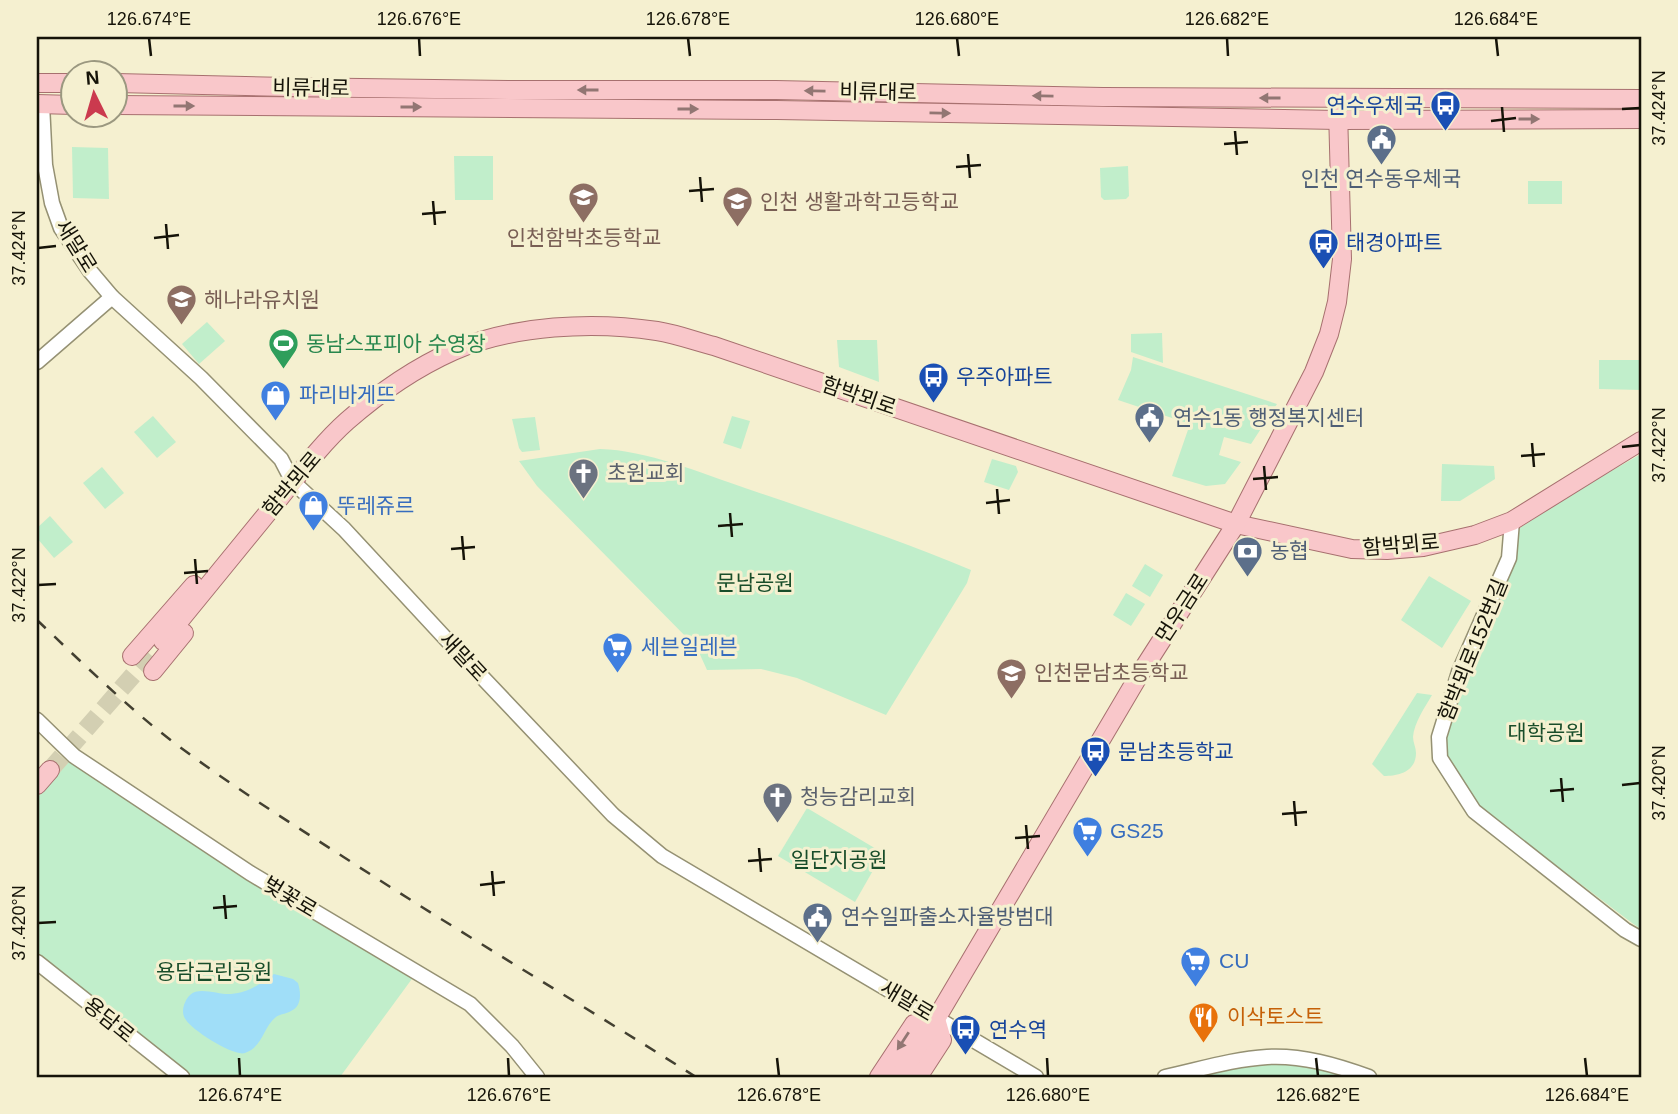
<svg xmlns="http://www.w3.org/2000/svg" width="1678" height="1114" font-family="Helvetica,'Noto Sans KR',sans-serif">
  <style>
    .green { fill: #c1eecb }
    .water { fill: #a0def8 }
    .lines { fill: none; stroke-linecap: round; stroke-linejoin: round }
    .major-tunnel { stroke: #d3cfb2; stroke-width: 18; stroke-dasharray: 18 9; stroke-linecap: butt }
    .minor-casing { stroke: #959173; stroke-width: 17 }
    .major-casing { stroke: #a7706f; stroke-width: 20 }
    .minor { stroke: #fff; stroke-width: 14 }
    .major { stroke: #f9c7ca; stroke-width: 18 }
    .rail { stroke: #434031; stroke-width: 2.5; stroke-dasharray: 12 12; stroke-linecap: butt }
    .oneway { fill: #927673 }
    .ticks { fill: none; stroke: #151308; stroke-width: 2.5 }
    .labels { text-anchor: middle; stroke-width: 6; stroke-linejoin: round; paint-order: stroke }
    .street-label { font-size: 21px; fill: #151308; stroke: #f5f0d0 }
    .transit-label { font-size: 21px; fill: #164399; stroke: #f5f0d0; text-anchor: start }
    .service-label { font-size: 21px; fill: #4e5e75; stroke: #f5f0d0; text-anchor: start }
    .education-label { font-size: 21px; fill: #785e54; stroke: #f5f0d0; text-anchor: start }
    .leisure-label { font-size: 21px; fill: #27864d; stroke: #f5f0d0; text-anchor: start }
    .shop-label { font-size: 21px; fill: #366cbe; stroke: #f5f0d0; text-anchor: start }
    .worship-label { font-size: 21px; fill: #5b616d; stroke: #f5f0d0; text-anchor: start }
    .park-label { font-size: 21px; fill: #184d2a; stroke: #f5f0d0 }
    .food-label { font-size: 21px; fill: #c56008; stroke: #f5f0d0; text-anchor: start }
    .neatline { fill: none; stroke: #151308; stroke-width: 2.5 }
    .ticks-label { font-size: 18px; text-anchor: middle; fill: #151308 }
  </style>
  <rect width="100%" height="100%" fill="#f5f0d0"/>
  <g class="green">
    <polygon points="72,147 108,148 109,199 73,198"/>
    <polygon points="454,156 493,156 493,200 455,200"/>
    <polygon points="1128,166 1129,196 1126,199 1104,200 1101,197 1100,168"/>
    <rect x="1528" y="181" width="34" height="23"/>
    <polygon points="207,322 225,341 199,364 182,344"/>
    <polygon points="1162,333 1163,363 1131,352 1131,334"/>
    <polygon points="837,340 877,340 879,382 839,367"/>
    <polygon points="1133,357 1277,404 1251,444 1224,437 1219,455 1241,462 1225,484 1206,486 1172,476 1190,424 1118,400 1131,370"/>
    <polygon points="1599,360 1641,360 1641,390 1599,389"/>
    <polygon points="153,416 176,442 157,458 134,432"/>
    <polygon points="732,416 750,421 741,449 723,443"/>
    <polygon points="535,417 540,450 522,452 519,448 512,419"/>
    <path d="M600 449C646 450 701 473 745 488 821 514 897 539 971 570L967 583 886 715 797 678 761 669 707 670 697 648 537 486 519 461Z"/>
    <polygon points="1641,454 1641,929 1632,923 1479,807 1446,757 1445,736 1455,700 1517,556 1518,529 1585,486"/>
    <polygon points="992,459 1016,466 1018,472 1009,490 984,482"/>
    <polygon points="1442,464 1494,466 1495,479 1460,501 1441,501"/>
    <polygon points="102,467 124,493 105,509 83,483"/>
    <polygon points="50,516 73,542 54,558 37,538 37,528"/>
    <polygon points="1145,564 1163,575 1150,597 1132,586"/>
    <polygon points="1429,576 1471,601 1442,648 1401,620"/>
    <polygon points="1126,593 1145,604 1131,626 1113,615"/>
    <path d="M1417 693 1432 695C1425 707 1414 723 1413 737 1413 742 1416 748 1416 753 1416 772 1398 776 1384 776L1372 764Z"/>
    <polygon points="74,756 417,972 340,1077 182,1077 37,962 37,798"/>
    <polygon points="807,808 883,853 855,902 778,856"/>
    <polygon points="1268,1057 1369,1077 1165,1077"/>
  </g>
  <path class="water" d="M274 974 293 979 298 983C301 993 302 1006 291 1011 286 1014 280 1014 276 1017 263 1027 263 1047 245 1053 234 1057 192 1030 186 1020 180 1013 184 1001 190 995 199 986 219 995 231 994 249 993 261 983 274 974Z"/>
  <g class="lines">
    <polyline class="major-tunnel" points="50,770 163,641"/>
    <defs>
      <g id="minor">
        <polyline points="42,104 45,165 52,203 61,228 90,271 112,297 201,378 281,459 293,482 344,529 446,639 613,815 662,856 1036,1077"/>
        <polyline points="37,362 112,297"/>
        <polyline points="1512,521 1509,558 1459,672 1439,737 1440,758 1474,811 1625,930 1641,939"/>
        <polyline points="37,720 74,756 250,873 470,1004 512,1046 537,1077"/>
        <polyline points="37,962 182,1077"/>
        <path d="M1165 1077C1198 1070 1233 1059 1267 1057 1302 1055 1336 1065 1369 1077"/>
      </g>
      <g id="major">
        <polyline points="37,83 74,83"/>
        <polyline points="116,83 287,87 508,90 776,90 1103,97 1641,99"/>
        <polyline points="37,104 74,105"/>
        <polyline points="116,105 777,110 1338,120 1641,119"/>
        <path d="M163 641C200 596 237 550 274 505 296 478 321 444 347 421 379 393 415 368 453 351 514 325 593 321 657 331 676 334 695 341 714 346L1236 524 1352 549 1387 550 1423 547 1475 535 1512 521 1641 441"/>
        <polyline points="132,656 194,585"/>
        <polyline points="153,671 184,633"/>
        <polyline points="37,785 50,770"/>
        <polyline points="879,1077 914,1024 936,1019 942,1040 918,1077"/>
        <polyline points="899,1077 936,1019 1138,677 1236,524 1314,372 1329,334 1337,302 1342,259 1338,110"/>
      </g>
    </defs>
    <use href="#minor" class="minor-casing"/>
    <use href="#major" class="major-casing"/>
    <use href="#minor" class="minor"/>
    <use href="#major" class="major"/>
    <path class="rail" d="M37 620C75 656 113 693 154 727 213 774 278 815 342 856 459 932 579 1003 696 1077"/>
  </g>
  <defs><path id="oneway-solid" d="M-6-.8H1V-3.2L6.5 0L1 3.2V.8H-6Z" transform="scale(1.75)"/></defs>
  <g class="oneway">
    <use href="#oneway-solid" transform="translate(588 90) rotate(180)"/>
    <use href="#oneway-solid" transform="translate(815 91) rotate(-179)"/>
    <use href="#oneway-solid" transform="translate(1043 96) rotate(-179)"/>
    <use href="#oneway-solid" transform="translate(1270 98) rotate(-180)"/>
    <use href="#oneway-solid" transform="translate(184 106)"/>
    <use href="#oneway-solid" transform="translate(411 107)"/>
    <use href="#oneway-solid" transform="translate(688 109)"/>
    <use href="#oneway-solid" transform="translate(940 113) rotate(1)"/>
    <use href="#oneway-solid" transform="translate(1529 119)"/>
    <use href="#oneway-solid" transform="translate(903 1041) rotate(123)"/>
  </g>
  <path class="ticks" d="M149 38 151 56M419 38 420 56M688 38 690 56M957 38 959 56M1227 38 1228 56M1496 38 1498 56M1502 107 1504 132M1622 109 1640 108M1491 121 1516 118M1235 131 1237 155M1224 144 1248 142M968 154 970 178M956 167 981 165M700 177 702 202M689 191 714 189M433 201 435 225M422 214 446 212M166 224 168 249M154 238 179 235M38 248 56 246M1532 443 1534 467M1622 447 1640 445M1521 456 1545 454M1264 466 1266 490M1253 479 1278 477M997 489 999 514M986 503 1010 500M730 513 732 537M718 526 743 524M462 536 464 560M451 549 475 547M195 559 197 584M184 573 208 571M38 585 56 584M1561 778 1563 802M1622 785 1640 783M1550 791 1574 789M1294 801 1296 826M1282 814 1307 812M1026 825 1028 849M1015 838 1040 836M759 848 761 872M748 861 772 859M492 871 494 896M480 885 505 882M224 895 226 919M213 908 237 906M38 923 56 922M239 1058 240 1076M508 1058 509 1076M777 1058 779 1076M1047 1058 1048 1076M1316 1058 1318 1076M1585 1058 1587 1076"/>
  <defs>
    <symbol id="bus-pin" viewBox="-11 -11 22 30"><path d="M0 17L-7.5 6A9.5 9.5 0 1 1 7.5 6Z" fill="#1a4fb4" stroke="#f5f0d0"/><path d="M-5-6H5V4H4V6H2V4H-2V6H-4V4H-5ZM-3.5-4V0h7V-4ZM-3.5 1.2v1.5H-2V1.2ZM2 1.2v1.5H3.5V1.2Z" fill="#fff"/></symbol>
    <symbol id="civic-pin" viewBox="-11 -11 22 30"><path d="M0 17L-7.5 6A9.5 9.5 0 1 1 7.5 6Z" fill="#5c6f8a" stroke="#f5f0d0"/><path d="M-.6-6.5H3V-4.5H.6V-3L4-1V1h2V6H-6V1h2V-1L-.6-3ZM-1.2 2.5V6h2.4V2.5Z" fill="#fff"/></symbol>
    <symbol id="school-pin" viewBox="-11 -11 22 30"><path d="M0 17L-7.5 6A9.5 9.5 0 1 1 7.5 6Z" fill="#8d6e63" stroke="#f5f0d0"/><path d="M0-5L7-2L0 1L-7-2ZM-4 1L0 2.5L4 1V4Q0 6-4 4Z" fill="#fff"/></symbol>
    <symbol id="stadium-pin" viewBox="-11 -11 22 30"><path d="M0 17L-7.5 6A9.5 9.5 0 1 1 7.5 6Z" fill="#2e9e5b" stroke="#f5f0d0"/><path d="M0-5a6.5 5 0 1 0 0 10a6.5 5 0 1 0 0-10ZM-3.5-1.8h7v3.6h-7Z" fill="#fff"/></symbol>
    <symbol id="shop-pin" viewBox="-11 -11 22 30"><path d="M0 17L-7.5 6A9.5 9.5 0 1 1 7.5 6Z" fill="#3f7fe0" stroke="#f5f0d0"/><path d="M-5-2.5h2.3a2.7 3.5 0 0 1 5.4 0H5L5.5 6h-11ZM-1.5-2.5h3a1.5 2.3 0 0 0-3 0Z" fill="#fff"/></symbol>
    <symbol id="church-pin" viewBox="-11 -11 22 30"><path d="M0 17L-7.5 6A9.5 9.5 0 1 1 7.5 6Z" fill="#6b7280" stroke="#f5f0d0"/><path d="M-1.2-6h2.4v3.5h3.3v2.4h-3.3V6h-2.4V-.1h-3.3v-2.4h3.3Z" fill="#fff"/></symbol>
    <symbol id="bank-pin" viewBox="-11 -11 22 30"><path d="M0 17L-7.5 6A9.5 9.5 0 1 1 7.5 6Z" fill="#5c6f8a" stroke="#f5f0d0"/><path d="M-6-4H6V4H-6ZM0-2.3a2.3 2.3 0 1 0 0 4.6a2.3 2.3 0 1 0 0-4.6Z" fill="#fff"/></symbol>
    <symbol id="supermarket-pin" viewBox="-11 -11 22 30"><path d="M0 17L-7.5 6A9.5 9.5 0 1 1 7.5 6Z" fill="#3f7fe0" stroke="#f5f0d0"/><path d="M-6-5.5h2.5l.6 2H6L4.5 2H-2.5L-4.4-4H-6ZM-1.5 3.2a1.3 1.3 0 1 0 .1 0ZM3 3.2a1.3 1.3 0 1 0 .1 0Z" fill="#fff"/></symbol>
    <symbol id="restaurant-pin" viewBox="-11 -11 22 30"><path d="M0 17L-7.5 6A9.5 9.5 0 1 1 7.5 6Z" fill="#e8710a" stroke="#f5f0d0"/><path d="M-5-6h1v4h1v-4h1v4h1v-4h1v5L-1.5 .5V6h-2V.5L-5-1ZM5-6V6H3V1.5H1.5Q1.5-4 5-6Z" fill="#fff"/></symbol>
  </defs>
  <g fill-rule="evenodd">
    <use href="#bus-pin" x="1428" y="88" width="35" height="47"/>
    <use href="#civic-pin" x="1364" y="122" width="35" height="47"/>
    <use href="#school-pin" x="566" y="180" width="35" height="47"/>
    <use href="#school-pin" x="720" y="184" width="35" height="47"/>
    <use href="#bus-pin" x="1306" y="226" width="35" height="47"/>
    <use href="#school-pin" x="164" y="282" width="35" height="47"/>
    <use href="#stadium-pin" x="266" y="326" width="35" height="47"/>
    <use href="#bus-pin" x="916" y="360" width="35" height="47"/>
    <use href="#shop-pin" x="258" y="378" width="35" height="47"/>
    <use href="#civic-pin" x="1132" y="400" width="35" height="47"/>
    <use href="#church-pin" x="566" y="456" width="35" height="47"/>
    <use href="#shop-pin" x="296" y="488" width="35" height="47"/>
    <use href="#bank-pin" x="1230" y="534" width="35" height="47"/>
    <use href="#supermarket-pin" x="600" y="630" width="35" height="47"/>
    <use href="#school-pin" x="994" y="656" width="35" height="47"/>
    <use href="#bus-pin" x="1078" y="734" width="35" height="47"/>
    <use href="#church-pin" x="760" y="780" width="35" height="47"/>
    <use href="#supermarket-pin" x="1070" y="814" width="35" height="47"/>
    <use href="#civic-pin" x="800" y="900" width="35" height="47"/>
    <use href="#supermarket-pin" x="1178" y="944" width="35" height="47"/>
    <use href="#restaurant-pin" x="1186" y="1000" width="35" height="47"/>
    <use href="#bus-pin" x="948" y="1012" width="35" height="47"/>
  </g>
  <g class="labels">
    <g class="street-label">
      <text transform="translate(311 88) rotate(1)" y="7">비류대로</text>
      <text transform="translate(878 92) rotate(1)" y="7">비류대로</text>
      <text transform="translate(76 246) rotate(58)" y="7">새말로</text>
      <text transform="translate(859 396) rotate(19)" y="7">함박뫼로</text>
      <text transform="translate(292 484) rotate(-50)" y="7">함박뫼로</text>
      <text transform="translate(1401 545) rotate(-5)" y="7">함박뫼로</text>
      <text transform="translate(1182 608) rotate(-57)" y="7">먼우금로</text>
      <text transform="translate(1473 650) rotate(-68)" y="7">함박뫼로152번길</text>
      <text transform="translate(463 657) rotate(47)" y="7">새말로</text>
      <text transform="translate(290 897) rotate(31)" y="7">벚꽃로</text>
      <text transform="translate(907 1001) rotate(31)" y="7">새말로</text>
      <text transform="translate(109 1020) rotate(39)" y="7">용담로</text>
    </g>
    <g class="transit-label">
      <text x="1423" y="113" text-anchor="end">연수우체국</text>
      <text x="1346" y="250">태경아파트</text>
      <text x="956" y="384">우주아파트</text>
      <text x="1118" y="759">문남초등학교</text>
      <text x="989" y="1037">연수역</text>
    </g>
    <g class="service-label">
      <text x="1381" y="186" text-anchor="middle">인천 연수동우체국</text>
      <text x="1173" y="425">연수1동 행정복지센터</text>
      <text x="1270" y="558">농협</text>
      <text x="841" y="924">연수일파출소자율방범대</text>
    </g>
    <g class="education-label">
      <text x="760" y="209">인천 생활과학고등학교</text>
      <text x="584" y="245" text-anchor="middle">인천함박초등학교</text>
      <text x="204" y="307">해나라유치원</text>
      <text x="1034" y="680">인천문남초등학교</text>
    </g>
    <g class="leisure-label">
      <text x="306" y="351">동남스포피아 수영장</text>
    </g>
    <g class="shop-label">
      <text x="299" y="402">파리바게뜨</text>
      <text x="337" y="513">뚜레쥬르</text>
      <text x="641" y="654">세븐일레븐</text>
      <text x="1110" y="838">GS25</text>
      <text x="1219" y="968">CU</text>
    </g>
    <g class="worship-label">
      <text x="607" y="480">초원교회</text>
      <text x="800" y="804">청능감리교회</text>
    </g>
    <g class="park-label">
      <text x="755" y="590">문남공원</text>
      <text x="1546" y="740">대학공원</text>
      <text x="839" y="867">일단지공원</text>
      <text x="214" y="979">용담근린공원</text>
    </g>
    <g class="food-label">
      <text x="1227" y="1024">이삭토스트</text>
    </g>
  </g>
  <rect width="1678" height="1114" fill="none" stroke="#f5f0d0" stroke-width="77"/>
  <g transform="translate(94 94) rotate(355)"><circle r="33" fill="#f5f0d0" stroke="#9b9880" stroke-width="2"/>
  <path d="M0-5L12 26L0 18L-12 26Z" fill="#cb3a4e"/>
  <text y="-10" font-size="19" font-weight="bold" text-anchor="middle" fill="#151308">N</text>
  </g>
  <rect x="38" y="38" width="1602" height="1038" class="neatline"/>
  <g class="ticks-label">
    <text x="149" y="25">126.674°E</text>
    <text x="419" y="25">126.676°E</text>
    <text x="688" y="25">126.678°E</text>
    <text x="957" y="25">126.680°E</text>
    <text x="1227" y="25">126.682°E</text>
    <text x="1496" y="25">126.684°E</text>
    <text transform="translate(1659 108) rotate(-90)" y="6">37.424°N</text>
    <text transform="translate(19 248) rotate(-90)" y="6">37.424°N</text>
    <text transform="translate(1659 445) rotate(-90)" y="6">37.422°N</text>
    <text transform="translate(19 585) rotate(-90)" y="6">37.422°N</text>
    <text transform="translate(1659 783) rotate(-90)" y="6">37.420°N</text>
    <text transform="translate(19 923) rotate(-90)" y="6">37.420°N</text>
    <text x="240" y="1101">126.674°E</text>
    <text x="509" y="1101">126.676°E</text>
    <text x="779" y="1101">126.678°E</text>
    <text x="1048" y="1101">126.680°E</text>
    <text x="1318" y="1101">126.682°E</text>
    <text x="1587" y="1101">126.684°E</text>
  </g>
</svg>
